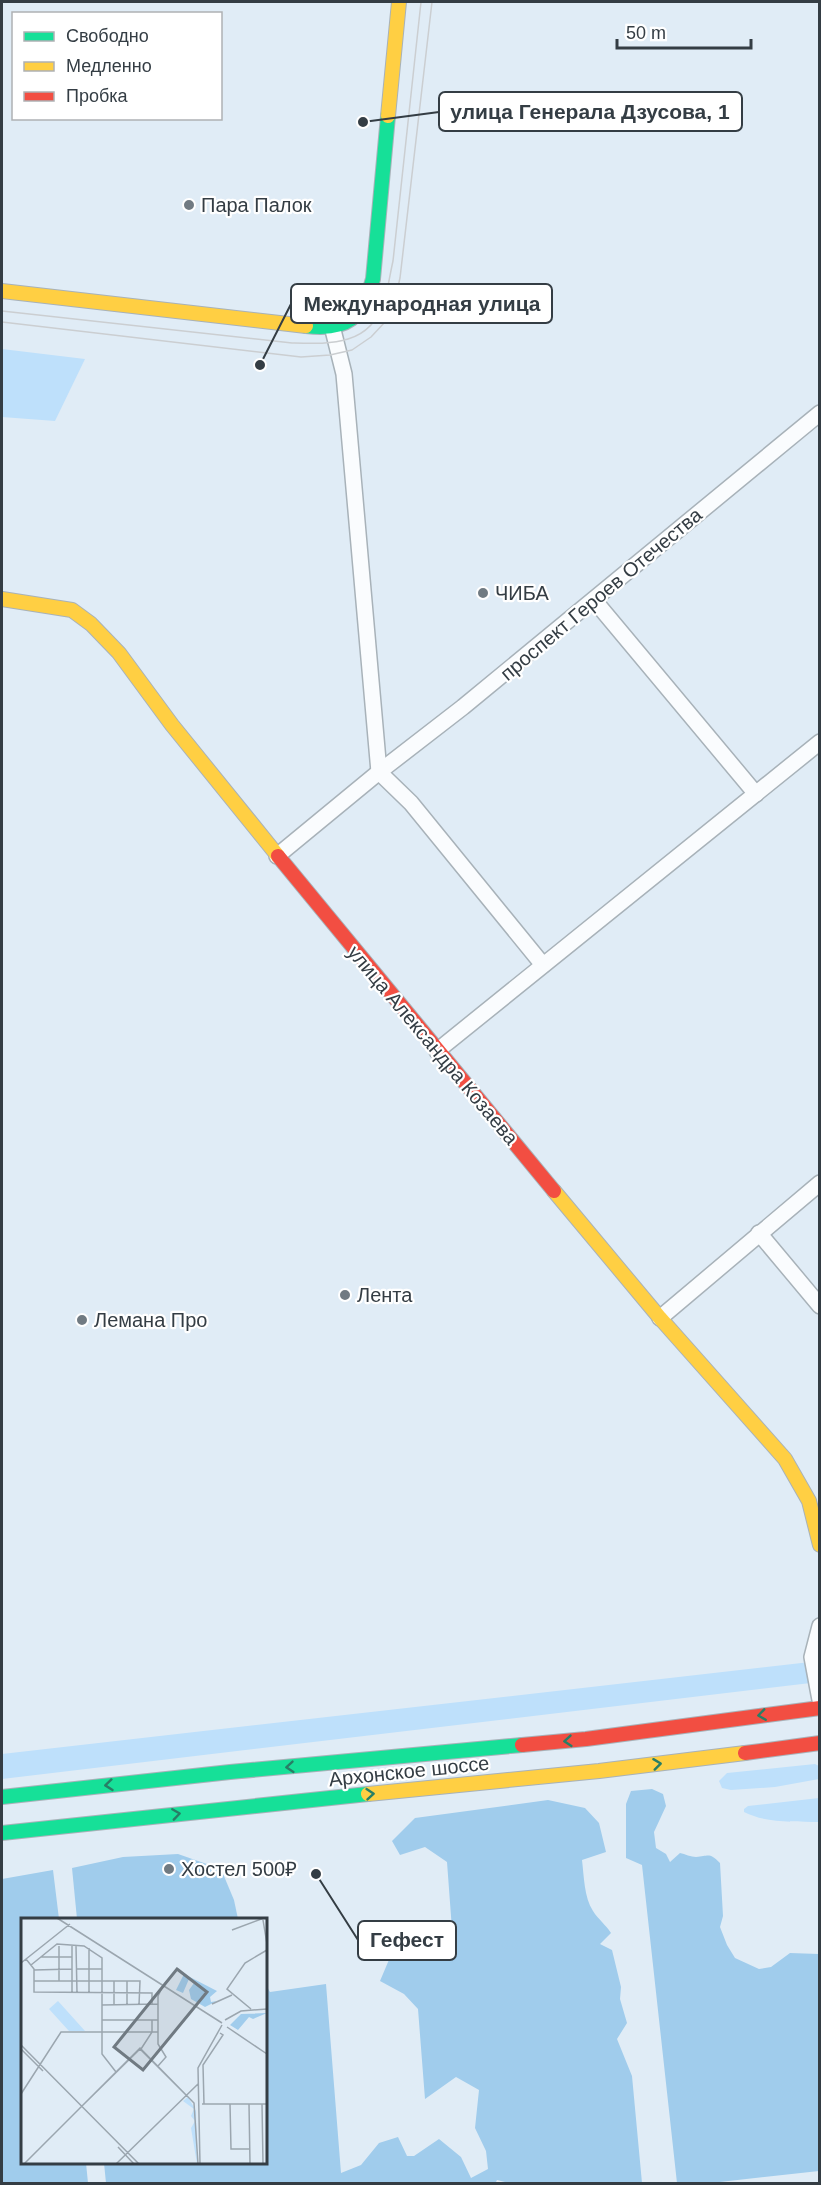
<svg xmlns="http://www.w3.org/2000/svg" width="821" height="2185" font-family="Arial,sans-serif">
  <style>
    .green { fill: #bee0fb }
    .forest { fill: #a0ccec }
    .lines { fill: none; stroke-linecap: round; stroke-linejoin: round }
    .street-casing { stroke: #a8b2b9; stroke-width: 18 }
    .fast-casing { stroke: #a8b2b9; stroke-width: 16 }
    .slow-casing { stroke: #a8b2b9; stroke-width: 16 }
    .jam-casing { stroke: #a8b2b9; stroke-width: 16 }
    .street { stroke: #fafcfe; stroke-width: 15 }
    .fast { stroke: #16e098; stroke-width: 14 }
    .slow { stroke: #ffcf43; stroke-width: 14 }
    .jam { stroke: #f24e42; stroke-width: 14 }
    .tram { stroke: #cbced1; stroke-width: 1.5 }
    .oneway { stroke: #287e66 }
    .poi-dot { fill: #707a82; stroke: #fff; stroke-width: 2 }
    .labels { text-anchor: middle; stroke-width: 4.5; stroke-linejoin: round; paint-order: stroke }
    .poi-label { font-size: 20px; fill: #343d44; stroke: #fff; text-anchor: start }
    .street-label { font-size: 20px; fill: #343d44; stroke: #fff }
    .inset-road { fill: none; stroke: #9ba6af; stroke-width: 1.5 }
    .view { fill: #707a82; fill-opacity: 0.15; stroke: #707a82; stroke-width: 3 }
    .inset-edge { fill: none; stroke: #343d44; stroke-width: 3 }
    .leader { fill: none; stroke: #343d44; stroke-width: 2 }
    .callout-dot { fill: #343d44; stroke: #fff; stroke-width: 2 }
    .callout { fill: #fff; stroke: #343d44; stroke-width: 2 }
    .callout-label { font-size: 21px; text-anchor: middle; font-weight: bold; fill: #343d44 }
  </style>
  <rect width="100%" height="100%" fill="#e0ecf6"/>
  <g class="green">
    <polygon points="2,349 85,359 55,421 2,417"/>
    <polygon points="819,1661 819,1682 2,1779 2,1754"/>
    <polygon points="815,1764 819,1766 819,1779 775,1787 731,1790 722,1788 719,1781 727,1773"/>
    <path d="M819 1798V1822C794 1821 768 1824 744 1812V1809L748 1806Z"/>
  </g>
  <g class="forest">
    <path d="M652 1789 663 1794 666 1806 654 1832 656 1848 666 1854 670 1862 680 1853C685 1854 691 1857 696 1857 709 1856 709 1852 720 1863L723 1916 720 1927 727 1945 735 1958 759 1969 771 1967 790 1953 819 1954V2171L711 2183H677L642 1865 626 1858V1804L631 1791Z"/>
    <path d="M548 1800 585 1808 599 1823 606 1852 582 1860C584 1876 584 1897 593 1911 598 1919 606 1925 611 1933L600 1944 612 1950 621 1987 620 1999 627 2023 617 2039 632 2076 642 2183 513 2184 497 2180 495 2184 106 2183 104 2163 266 2162V1985L270 1992 326 1984 341 2173 361 2165 379 2143 398 2137 407 2156H414L439 2139 461 2157 471 2178 488 2169 486 2151 475 2128 479 2090 456 2077 425 2099 418 2009 404 1994 380 1981 391 1955 453 1943 447 1862 425 1847 400 1855 392 1841 415 1818Z"/>
    <polygon points="178,1854 221,1869 234,1900 238,1919 77,1919 72,1868 123,1857"/>
    <polygon points="53,1870 59,1919 22,1920 22,2162 86,2163 88,2183 2,2183 2,1879"/>
  </g>
  <g class="lines">
    <defs>
      <g id="street">
        <polyline points="332,326 344,374 379,772 411,803 543,965"/>
        <polyline points="594,600 756,794"/>
        <polyline points="277,856 379,772 463,707 820,413"/>
        <polyline points="437,1051 820,742"/>
        <polyline points="759,1233 820,1306"/>
        <polyline points="660,1318 820,1183"/>
        <polyline points="820,1626 812,1657 820,1700"/>
      </g>
      <g id="fast">
        <path d="M306 326C348 331 362 318 373 279L388 116"/>
        <polyline points="2,1797 230,1772 522,1745"/>
        <polyline points="2,1833 368,1794"/>
      </g>
      <g id="slow">
        <polyline points="388,116 399,2"/>
        <polyline points="2,291 306,326"/>
        <polyline points="2,599 72,610 91,624 119,653 172,725 278,856"/>
        <polyline points="554,1191 660,1318 785,1459 809,1501 820,1545"/>
        <polyline points="368,1794 599,1771 745,1753"/>
      </g>
      <g id="jam">
        <polyline points="278,856 554,1191"/>
        <polyline points="522,1745 586,1739 820,1708"/>
        <polyline points="745,1753 820,1743"/>
      </g>
    </defs>
    <use href="#street" class="street-casing"/>
    <use href="#fast" class="fast-casing"/>
    <use href="#slow" class="slow-casing"/>
    <use href="#jam" class="jam-casing"/>
    <use href="#street" class="street"/>
    <use href="#fast" class="fast"/>
    <use href="#slow" class="slow"/>
    <use href="#jam" class="jam"/>
    <g class="tram">
      <path d="M2 311 292 343C330 344 370 346 384 302 388 289 390 274 393 261L421 2"/>
      <polyline points="2,322 301,357 330,355 352,350 371,337 385,322 392,312 400,278 432,2"/>
    </g>
  </g>
  <defs><path id="oneway-chevron" d="M-2-3.5L2.5 0L-2 3.5" fill="none" stroke-width="1.6" stroke-linecap="round" stroke-linejoin="round" transform="scale(1.5)"/></defs>
  <g class="oneway">
    <use href="#oneway-chevron" transform="translate(762 1715) rotate(172)"/>
    <use href="#oneway-chevron" transform="translate(568 1741) rotate(175)"/>
    <use href="#oneway-chevron" transform="translate(657 1764) rotate(-7)"/>
    <use href="#oneway-chevron" transform="translate(290 1767) rotate(175)"/>
    <use href="#oneway-chevron" transform="translate(109 1785) rotate(174)"/>
    <use href="#oneway-chevron" transform="translate(370 1794) rotate(-5)"/>
    <use href="#oneway-chevron" transform="translate(176 1814) rotate(-8)"/>
  </g>
  <g class="poi-dot">
    <circle cx="189" cy="205" r="6"/>
    <circle cx="483" cy="593" r="6"/>
    <circle cx="345" cy="1295" r="6"/>
    <circle cx="82" cy="1320" r="6"/>
    <circle cx="169" cy="1869" r="6"/>
  </g>
  <g class="labels">
    <g class="poi-label">
      <text x="201" y="212">Пара Палок</text>
      <text x="495" y="600">ЧИБА</text>
      <text x="357" y="1302">Лента</text>
      <text x="94" y="1327">Лемана Про</text>
      <text x="181" y="1876">Хостел 500₽</text>
    </g>
    <g class="street-label">
      <text transform="translate(601 594) rotate(-40)" y="7">проспект Героев Отечества</text>
      <text transform="translate(433 1045) rotate(50)" y="7">улица Александра Козаева</text>
      <text transform="translate(409 1771) rotate(-6)" y="7">Архонское шоссе</text>
    </g>
  </g>
  <g transform="translate(21 1918)">
    <rect width="246" height="246" fill="#e0ecf6"/>
    <path d="M37 83 64 113H48L28 91ZM167 179 175 193 176 246 170 210 174 203 170 198 173 191 162 183Z" fill="#bee0fb"/>
    <path d="M163 56 196 73 189 79 190 84 196 83 184 89 170 81 168 72 173 65 168 61 162 75 155 72ZM246 95 232 101 228 99 217 112 209 107 220 96Z" fill="#a0ccec"/>
    <path class="inset-road" d="M36 0 201 105M242 2 246 26M211 12 243 0M55 28 56 75M68 30V75M20 39H51M5 41 13 51V74L131 75V86M0 45 49 6M10 47 36 26 63 28 81 40V136L95 154M56 51H81M13 52 51 51M13 63H119L118 87M38 63V28M106 63V87M51 75V28M191 86 211 77M81 87 137 86M93 87V63M230 91 206 71 224 45 246 32M81 102H137M204 102 220 93 246 91M206 109 246 136M0 127 118 246M0 131 22 153M120 131 131 114V102M137 148 145 139 137 126V78L142 68M0 176 40 114H137M181 186H246M183 186 182 147 202 117 199 115M209 186 210 231H229M228 186 229 246M241 186 242 246M61 188 119 131 165 177M97 229 113 246M4 245 59 190M3 246 119 130 173 185 177 246M95 246 177 166M179 246 177 150 201 107"/>
    <path class="view" d="M156 51 186 74 122 152 93 129Z"/>
    <rect width="246" height="246" class="inset-edge"/>
  </g>
  <path class="leader" d="M363 122L439 112M260 365L291 304M316 1874L358 1940"/>
  <g class="callout-dot">
    <circle cx="363" cy="122" r="6"/>
    <circle cx="260" cy="365" r="6"/>
    <circle cx="316" cy="1874" r="6"/>
  </g>
  <g class="callout">
    <rect x="439" y="92" width="303" height="39" rx="6"/>
    <rect x="291" y="284" width="261" height="39" rx="6"/>
    <rect x="358" y="1921" width="98" height="39" rx="6"/>
  </g>
  <g class="callout-label">
    <text x="590" y="119">улица Генерала Дзусова, 1</text>
    <text x="422" y="311">Международная улица</text>
    <text x="407" y="1947">Гефест</text>
  </g>
  <rect width="821" height="2185" fill="none" stroke="#343d44" stroke-width="6"/>
  <rect x="12" y="12" width="210" height="108" fill="#ffffff" stroke="#aeb1b4" stroke-width="1.5"/>
  <rect x="24" y="32" width="30" height="9" fill="#16e098" stroke="#aeb1b4" stroke-width="1.5"/>
  <text x="66" y="42" font-size="18" fill="#343d44">Свободно</text>
  <rect x="24" y="62" width="30" height="9" fill="#ffcf43" stroke="#aeb1b4" stroke-width="1.5"/>
  <text x="66" y="72" font-size="18" fill="#343d44">Медленно</text>
  <rect x="24" y="92" width="30" height="9" fill="#f24e42" stroke="#aeb1b4" stroke-width="1.5"/>
  <text x="66" y="102" font-size="18" fill="#343d44">Пробка</text>
  <path d="M617 39v9h134v-9" fill="none" stroke="#343d44" stroke-width="3"/>
  <text x="626" y="39" font-size="18" fill="#343d44" stroke="#ffffff" stroke-width="4.5" paint-order="stroke">50 m</text>
</svg>
